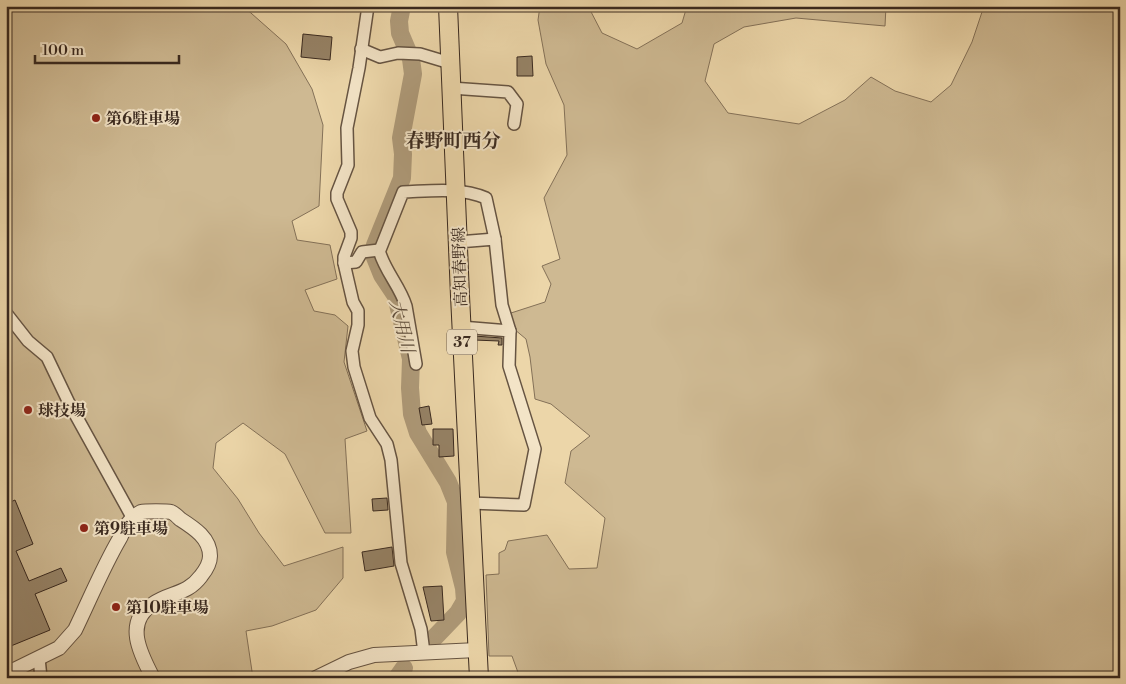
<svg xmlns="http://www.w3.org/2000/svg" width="1126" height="684" font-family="'Libre Bodoni','Noto Serif JP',serif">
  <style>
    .green { fill: #ceb992; stroke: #847158 }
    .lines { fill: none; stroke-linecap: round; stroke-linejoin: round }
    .river { stroke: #af9b7a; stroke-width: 18 }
    .building { fill: #968367; stroke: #39291f }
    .minor-casing { stroke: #665442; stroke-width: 14 }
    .tertiary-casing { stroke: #665442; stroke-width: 16 }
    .primary-casing { stroke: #39291f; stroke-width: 20 }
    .minor { stroke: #f3e4c7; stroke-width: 11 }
    .tertiary { stroke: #f3e4c7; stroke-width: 14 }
    .primary { stroke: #ecd6a9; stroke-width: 18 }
    .poi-dot { fill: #8f2418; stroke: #f3e4c7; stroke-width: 2 }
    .labels { text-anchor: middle; stroke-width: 4; stroke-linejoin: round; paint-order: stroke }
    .shield { fill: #f3e4c7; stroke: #716151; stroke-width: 1 }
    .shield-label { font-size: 15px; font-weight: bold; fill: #39291f }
    .poi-label { font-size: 16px; font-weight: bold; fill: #39291f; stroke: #f3e4c7; text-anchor: start }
    .street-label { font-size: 16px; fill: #39291f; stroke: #f3e4c7 }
    .water-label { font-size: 18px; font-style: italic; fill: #5c4b3a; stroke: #f3e4c7 }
    .quarter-label { font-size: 19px; font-weight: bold; fill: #39291f; stroke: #f3e4c7 }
  </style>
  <rect width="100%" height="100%" fill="#ecd6a9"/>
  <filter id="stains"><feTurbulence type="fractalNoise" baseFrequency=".004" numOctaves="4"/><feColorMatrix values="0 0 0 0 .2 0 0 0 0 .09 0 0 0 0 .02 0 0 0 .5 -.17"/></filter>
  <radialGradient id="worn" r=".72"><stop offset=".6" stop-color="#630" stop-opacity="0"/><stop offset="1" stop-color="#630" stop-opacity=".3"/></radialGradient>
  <g class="green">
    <polygon points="6,6 243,6 286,44 312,89 323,125 319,206 292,221 297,240 330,245 337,279 305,290 314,311 335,315 348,326 344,362 367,431 345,439 351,533 325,533 285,454 243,423 216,443 213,468 238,499 259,533 284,566 343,547 343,578 316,610 272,626 246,631 253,678 6,678"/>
    <polygon points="540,6 588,6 602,33 637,49 682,23 687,6 886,6 885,26 796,18 744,27 714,44 705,81 728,113 799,124 845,100 871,77 895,91 931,102 951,85 972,42 984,6 1120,6 1120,678 520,678 512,656 489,656 486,575 499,574 499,553 505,550 508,541 547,535 569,569 597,568 605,518 565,483 571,451 590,436 551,404 535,399 530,357 526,339 514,329 511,313 545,302 551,284 542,266 560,259 544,198 567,155 564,105 546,64 538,20"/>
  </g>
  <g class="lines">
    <g class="river">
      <polyline points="402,6 399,21 400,33 411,59 413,74 401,138 403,154 402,178 375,245 374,255 382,275 396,296 411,359 410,388 412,414 418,433 448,482 456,502 455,552 464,588 465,601 458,613 435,637"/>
      <polyline points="397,678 404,668"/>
    </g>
  </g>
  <g class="building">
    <polygon points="303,34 332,37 330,60 301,57"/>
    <polygon points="532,56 533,76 517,76 517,57"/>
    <polygon points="474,336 502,338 502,345 498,345 499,341 474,340"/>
    <polygon points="429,406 432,424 422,425 419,408"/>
    <polygon points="433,429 453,429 454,456 439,457 439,445 433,445"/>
    <polygon points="387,498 388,510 373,511 372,499"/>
    <polygon points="15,500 33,544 16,551 29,581 61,568 67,581 35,594 50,630 6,648 6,504"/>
    <polygon points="392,547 394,566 365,571 362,552"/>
    <polygon points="442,586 444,620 431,621 423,587"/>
  </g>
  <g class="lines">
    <defs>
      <g id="minor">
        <polyline points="368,6 359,68 347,128 348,165 337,193 337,199 351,232 351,238 344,257 344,263 353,302 358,311 358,325 352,351 354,367 370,418 387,444 391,460 401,563 421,629 424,653"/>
        <polyline points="361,49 380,57 398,53 420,54 450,63"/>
        <polyline points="451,88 508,92 517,104 514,124"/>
        <polyline points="458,242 495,239 502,305 510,331"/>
        <polyline points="344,263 356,262 362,252 379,250"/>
        <polyline points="6,313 28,341 47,357 69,403 132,517"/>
        <polyline points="461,327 510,331 509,366 535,449 524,505 470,503"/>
        <path d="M416 364 406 306C400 286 384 270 379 250H380L403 192C431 191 460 187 486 198L495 239"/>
        <polyline points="39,658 41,678"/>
      </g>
      <g id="tertiary">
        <path d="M6 674 59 648 75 630C90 599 103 567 120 538 125 527 130 518 141 512 145 511 167 511 171 512 174 513 178 517 180 519 194 528 210 538 210 556 210 563 205 571 201 576 187 595 170 592 153 604 123 622 141 655 153 678"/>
        <polyline points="316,678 349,662 374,655 477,650"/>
      </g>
      <polyline id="primary" points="448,6 460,296 479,678"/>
    </defs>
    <use href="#minor" class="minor-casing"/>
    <use href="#tertiary" class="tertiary-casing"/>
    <use href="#primary" class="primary-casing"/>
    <use href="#minor" class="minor"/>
    <use href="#tertiary" class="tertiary"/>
    <use href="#primary" class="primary"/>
  </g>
  <g class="poi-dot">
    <circle cx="96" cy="118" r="5"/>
    <circle cx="28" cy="410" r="5"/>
    <circle cx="84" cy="528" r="5"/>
    <circle cx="116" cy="607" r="5"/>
  </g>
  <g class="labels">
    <rect class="shield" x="447" y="329.5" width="30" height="25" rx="4"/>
    <g class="shield-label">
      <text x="462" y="347">37</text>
    </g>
    <g class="poi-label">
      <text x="106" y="124">第6駐車場</text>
      <text x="38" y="416">球技場</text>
      <text x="94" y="534">第9駐車場</text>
      <text x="126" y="613">第10駐車場</text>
    </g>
    <g class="street-label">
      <text transform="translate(459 267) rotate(-92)" y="6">高知春野線</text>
    </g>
    <g class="water-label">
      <text transform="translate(402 326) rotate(76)" y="6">大用川</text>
    </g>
    <g class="quarter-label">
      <text x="453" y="147">春野町西分</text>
    </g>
  </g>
  <rect width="1126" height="684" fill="none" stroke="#ecd6a9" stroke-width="25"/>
  <rect x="8" y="8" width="1111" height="669" fill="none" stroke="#39291f" stroke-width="2.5"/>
  <rect x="12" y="12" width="1101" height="659" fill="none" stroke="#39291f"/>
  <path d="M35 55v8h144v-8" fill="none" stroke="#39291f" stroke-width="2.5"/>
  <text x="42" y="55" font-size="15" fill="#39291f" stroke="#f3e4c7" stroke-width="4" paint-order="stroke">100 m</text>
  <rect width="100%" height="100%" filter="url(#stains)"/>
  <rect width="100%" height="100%" fill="url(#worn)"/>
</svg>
